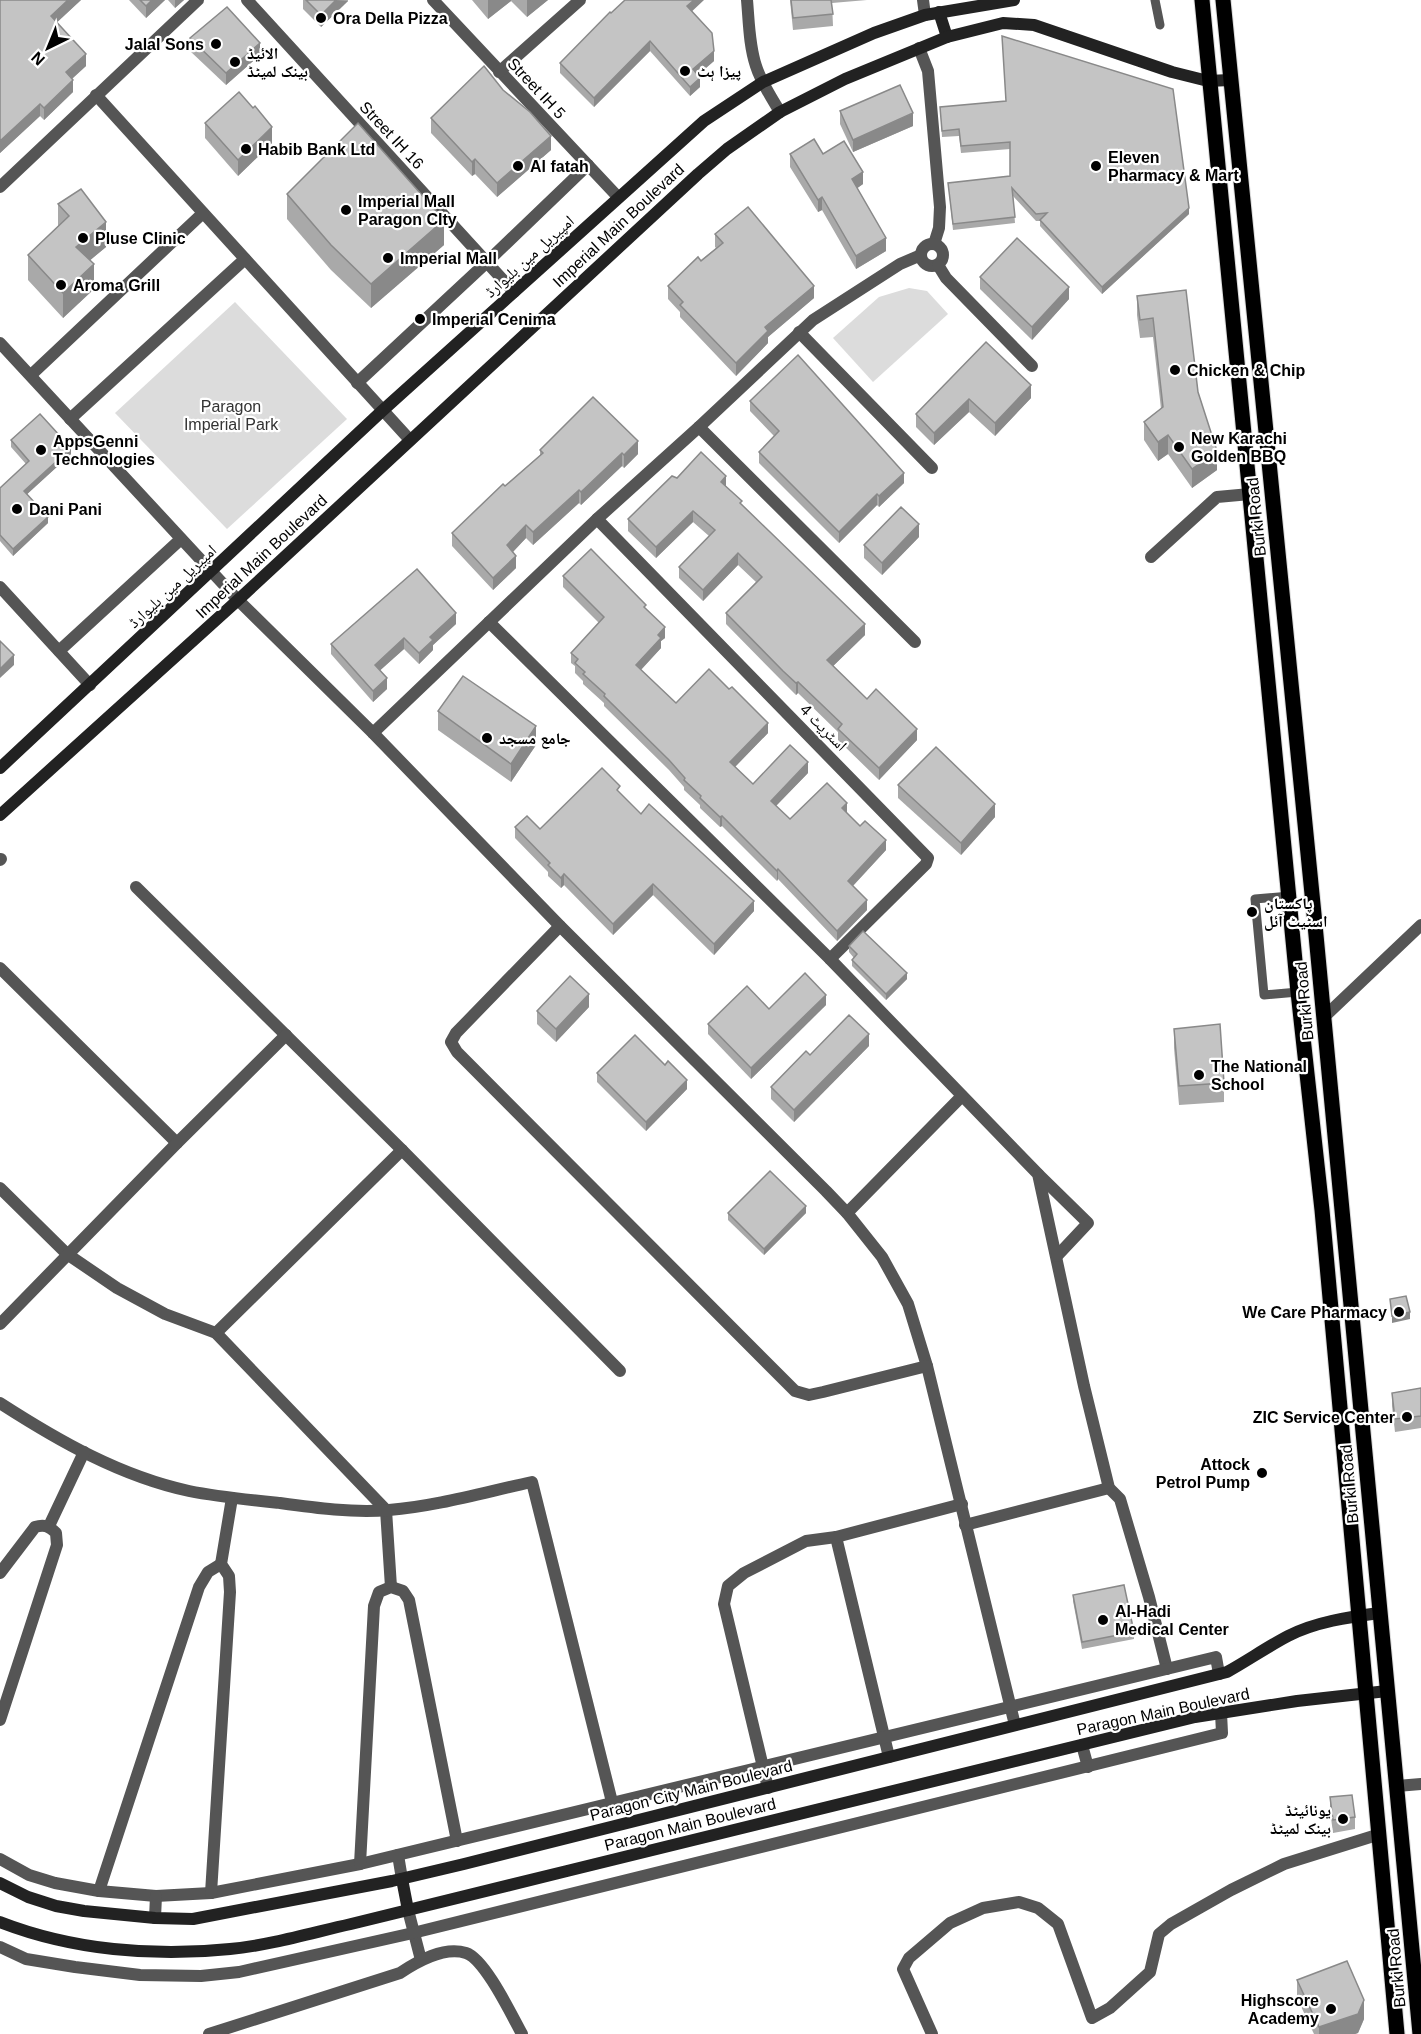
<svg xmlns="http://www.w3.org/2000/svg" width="1421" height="2034" font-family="Helvetica,'Noto Naskh Arabic',sans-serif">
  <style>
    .green { fill: #dcdcdc }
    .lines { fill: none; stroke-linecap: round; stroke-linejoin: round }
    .primary-casing { stroke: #dbdbdb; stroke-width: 17 }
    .lane { stroke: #555; stroke-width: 9 }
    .street { stroke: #555; stroke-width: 12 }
    .secondary { stroke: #222; stroke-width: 12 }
    .primary { stroke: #000; stroke-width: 15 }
    .wall { fill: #a9a9a9 }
    .shaded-wall { fill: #898989 }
    .building { fill: #c4c4c4; stroke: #898989; stroke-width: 1.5 }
    .poi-dot { fill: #000; stroke: #fff; stroke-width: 2 }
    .labels { text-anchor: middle; stroke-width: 4.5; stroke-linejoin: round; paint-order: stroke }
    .poi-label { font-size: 16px; font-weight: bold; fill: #000; stroke: #fff; text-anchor: start }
    .street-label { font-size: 16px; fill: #000; stroke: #fff }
    .park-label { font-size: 16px; fill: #333; stroke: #fff }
  </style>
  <rect width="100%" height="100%" fill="#fff"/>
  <g class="green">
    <polygon points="909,288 927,291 948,314 873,382 833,338 879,297"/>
    <polygon points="235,302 347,419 227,529 115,413"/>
  </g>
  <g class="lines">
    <defs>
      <g id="primary">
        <polyline points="1202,0 1298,992 1322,1210 1397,2034"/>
        <polyline points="1223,0 1314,914 1420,2034"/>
      </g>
    </defs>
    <use href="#primary" class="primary-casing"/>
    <g class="lane">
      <polyline points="1155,0 1160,25"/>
      <polyline points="1290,896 1255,899 1264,995 1298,992"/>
    </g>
    <g class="street">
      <polyline points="247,0 514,292"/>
      <polyline points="433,0 618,197"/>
      <path d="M747 0C749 22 749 45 756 66 761 82 771 97 780 112"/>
      <polyline points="923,0 925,15"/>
      <polyline points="919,48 928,71 940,207 939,228 934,244"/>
      <polyline points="499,72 580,0"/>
      <polyline points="96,95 410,440"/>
      <polyline points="0,187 198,0"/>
      <circle cx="932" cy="255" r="11"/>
      <polyline points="938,265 946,278 1032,366"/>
      <polyline points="799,332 932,468"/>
      <polyline points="0,343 238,600 373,733 560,926 826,1191 847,1213 882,1257 908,1304 927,1366 1015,1725"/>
      <polyline points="31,375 203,213"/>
      <polyline points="357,383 487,262 588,165"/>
      <polyline points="70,419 245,259"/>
      <polyline points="699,427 915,642"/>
      <polyline points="597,519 928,858 926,864 830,959"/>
      <polyline points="1151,557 1217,497 1250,494"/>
      <polyline points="0,587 90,685"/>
      <polyline points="489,622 830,959 1038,1174 1084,1386 1109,1488 1120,1499 1149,1597 1167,1669"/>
      <polyline points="59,651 181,539"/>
      <polyline points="373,733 597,519 699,427 813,320 900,264 921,255"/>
      <polyline points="0,860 1,859"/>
      <polyline points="136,887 402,1150 620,1371"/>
      <polyline points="560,926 456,1033 451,1042 457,1052 795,1391 809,1395 823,1392 927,1366"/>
      <polyline points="0,968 177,1143"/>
      <polyline points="1323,1018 1421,925"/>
      <polyline points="1039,1175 1088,1223 1057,1256"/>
      <polyline points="0,1188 67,1254 117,1288 165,1314 216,1333 386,1510 391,1587"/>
      <polyline points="847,1213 962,1096"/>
      <polyline points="0,1324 177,1143 286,1035"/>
      <polyline points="216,1333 402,1150"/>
      <path d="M0 1403C59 1441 120 1476 189 1491 219 1497 250 1500 280 1503 316 1508 353 1513 389 1510 437 1506 485 1492 532 1482L612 1802"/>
      <polyline points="965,1525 1109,1488"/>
      <polyline points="49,1526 84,1452"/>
      <polyline points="836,1537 889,1757"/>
      <path d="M0 1573 35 1527C44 1524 49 1526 56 1533L57 1545 0 1720"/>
      <polyline points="1082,1745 1088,1767"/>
      <polyline points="1397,1786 1421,1784"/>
      <polyline points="768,1788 724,1604 728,1586 744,1573 806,1541 836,1537 962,1504"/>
      <polyline points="398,1855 402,1879"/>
      <polyline points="0,1859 29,1875 55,1883 99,1891 156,1896 211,1893 360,1864 1216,1657 1219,1674"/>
      <polyline points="360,1864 374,1606 379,1592 391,1587 403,1591 409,1600 457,1841"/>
      <polyline points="99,1891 199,1587 208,1572 221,1564"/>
      <polyline points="211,1893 230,1592 229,1576 221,1564 232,1498"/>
      <polyline points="408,1910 421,1960"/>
      <polyline points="155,1918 156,1896"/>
      <polyline points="0,1947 26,1959 75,1967 140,1975 201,1976 239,1972 413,1933 1222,1733 1221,1713"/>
      <path d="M209 2034 400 1973C418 1961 444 1946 466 1953 485 1959 512 2016 522 2034"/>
      <polyline points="932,2034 903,1969 909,1958 950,1923 983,1908 1019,1902 1038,1908 1058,1924 1092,2018 1110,2008 1150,1972 1159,1934 1171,1924 1231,1890 1284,1864 1380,1834"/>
    </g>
    <g class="secondary">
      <polyline points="939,12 947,37"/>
      <polyline points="0,768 382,411 704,121 763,82 874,33 925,15 1014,0"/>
      <polyline points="0,815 238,600 698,174 727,149 780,112 845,79 947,37 1003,23 1034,25 1172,72 1208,81 1230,80"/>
      <polyline points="402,1879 408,1910"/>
      <path d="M0 1883 28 1897 56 1906 84 1911 155 1918 193 1919 392 1881 464 1864 1227 1672C1247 1661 1267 1647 1288 1636 1315 1622 1349 1617 1379 1613"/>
      <path d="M0 1922C72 1950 154 1957 230 1949 271 1945 311 1933 351 1924 423 1907 495 1889 567 1871 776 1820 985 1768 1195 1717L1297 1701 1387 1691"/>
    </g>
    <use href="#primary" class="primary"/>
  </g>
  <g class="wall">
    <polygon points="0,0 81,0 57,22 86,66 72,79 73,92 44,120 40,116 0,153"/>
    <polygon points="129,0 165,0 146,18"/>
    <polygon points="168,0 184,0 175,8"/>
    <polygon points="303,0 348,0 348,1 321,27 303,9"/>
    <polygon points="472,0 548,0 527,17 511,1 488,19"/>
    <polygon points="790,0 867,0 832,3 833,26 793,30"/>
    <polygon points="692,11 714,61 698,75 700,87 690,96 650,51 594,107 560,73 560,63 611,13"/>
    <polygon points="190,38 260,55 226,85 190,51"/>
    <polygon points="503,90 551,150 497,197 475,174 472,176 431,133 431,118"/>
    <polygon points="940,107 1189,214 1102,294 1040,226 1040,221 1036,221 1013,196 1015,223 953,230 948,183 1010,176 1010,149 961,153 959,136 942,137"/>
    <polygon points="840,111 913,126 853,152 840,124"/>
    <polygon points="205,123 272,143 238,176 205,138"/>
    <polygon points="790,154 823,154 863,184 857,188 886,251 856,269 822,210 818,212 790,167"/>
    <polygon points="287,194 444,245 371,308 331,270 287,219"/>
    <polygon points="58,204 106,247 90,260 94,289 63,318 28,280 28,255 58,226"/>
    <polygon points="715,234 814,298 768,337 768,343 736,376 680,317 680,312 668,299 668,286 716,248 715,247"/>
    <polygon points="980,277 1069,299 1032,340 980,289"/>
    <polygon points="1186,290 1198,392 1217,470 1192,488 1168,454 1158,461 1144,440 1144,422 1161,409 1153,337 1140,338 1137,315 1137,296"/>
    <polygon points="986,342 1031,398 995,436 969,412 934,445 916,427 916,414"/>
    <polygon points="750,401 904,483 879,507 877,505 839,543 759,463 759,452 774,436 750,411"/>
    <polygon points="11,440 71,454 27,494 48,523 13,556 0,541 0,488 26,464 11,447"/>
    <polygon points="540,450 638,454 624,468 622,466 581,505 579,503 533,545 526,538 513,552 516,568 493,590 452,546 452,533 540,455"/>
    <polygon points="677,478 726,486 742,506 865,635 833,666 867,699 917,740 879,780 838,740 838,732 798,693 796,695 783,682 726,624 726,613 756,582 738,565 703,601 679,578 679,567 709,536 693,522 656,558 628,531 628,519"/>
    <polygon points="919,537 882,575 864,558 864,545"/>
    <polygon points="563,576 646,609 665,638 661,641 661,648 641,670 676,703 768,733 735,767 753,784 808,773 776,806 790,819 847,813 886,850 853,886 867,910 837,941 778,879 777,881 722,826 720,827 700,808 700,805 684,790 684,787 669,770 604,706 604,703 583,684 583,681 575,673 575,666 571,663 571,653 599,623 563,587"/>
    <polygon points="456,624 433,645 433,650 419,664 404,649 380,670 387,689 373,702 331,654 331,644"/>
    <polygon points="438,711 536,745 511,782 438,730"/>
    <polygon points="898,785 995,817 961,855 898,798"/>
    <polygon points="620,793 641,814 754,911 714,955 653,895 613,935 564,885 561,888 548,876 548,872 515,838 515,827 540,829"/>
    <polygon points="849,946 907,979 886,1000 852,966 852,960 854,958 849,952"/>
    <polygon points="826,1005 751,1079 708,1034 708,1024 769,1009"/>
    <polygon points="589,1007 556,1042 537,1024 537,1011"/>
    <polygon points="1174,1029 1224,1083 1224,1102 1179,1105 1174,1048"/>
    <polygon points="869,1046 794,1122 771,1099 771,1087 810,1055"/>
    <polygon points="597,1073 687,1089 646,1131 597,1082"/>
    <polygon points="728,1213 806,1213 764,1255 728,1220"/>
    <polygon points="1421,1388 1421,1428 1395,1432 1392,1406 1392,1393"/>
    <polygon points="1073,1595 1134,1632 1134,1639 1082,1649 1073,1601"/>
    <polygon points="1330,1797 1355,1817 1355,1829 1333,1833 1330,1810"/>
    <polygon points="1297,1980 1364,2019 1358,2033 1355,2034 1314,2034 1297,1998"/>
  </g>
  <g class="shaded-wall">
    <polygon points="68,0 81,0 51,28 51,16"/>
    <polygon points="152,0 165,0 146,18 146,6"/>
    <polygon points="175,0 184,0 175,8"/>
    <polygon points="336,0 348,1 321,27 321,15"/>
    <polygon points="488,0 511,0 511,1 488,19"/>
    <polygon points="527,0 548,0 527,17"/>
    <polygon points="694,0 704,0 687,16 687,6"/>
    <polygon points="650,41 650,51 594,107 594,98"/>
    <polygon points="260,43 260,55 226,85 226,73"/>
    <polygon points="714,51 714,61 693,79 693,69"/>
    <polygon points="86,54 86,66 66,84 66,72"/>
    <polygon points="700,78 700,87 690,96 690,87"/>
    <polygon points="73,80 73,92 44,120 44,108"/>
    <polygon points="40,104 40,116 0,153 0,141"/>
    <polygon points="913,113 913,126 853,152 853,140"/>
    <polygon points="272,127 272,143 238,176 238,160"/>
    <polygon points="551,136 551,150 497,197 497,183"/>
    <polygon points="475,159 475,174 472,176 472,162"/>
    <polygon points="863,172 863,184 852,192 852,179"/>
    <polygon points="822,197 822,210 818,212 818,200"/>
    <polygon points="1189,208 1189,214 1102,294 1102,287"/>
    <polygon points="444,220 444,245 371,308 371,284"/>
    <polygon points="106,222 106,247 76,272 76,247"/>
    <polygon points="886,238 886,251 856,269 856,256"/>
    <polygon points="94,264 94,289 63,318 63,293"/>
    <polygon points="814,286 814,298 768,337 768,343 736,376 736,363 765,327"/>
    <polygon points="1069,287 1069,299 1032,340 1032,327"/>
    <polygon points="1031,385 1031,398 995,436 995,423"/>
    <polygon points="969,399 969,412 934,445 934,433"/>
    <polygon points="1168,435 1168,454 1158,461 1158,442"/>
    <polygon points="638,441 638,454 624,468 624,455"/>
    <polygon points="71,448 71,454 24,497 24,491"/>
    <polygon points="1217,451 1217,470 1192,488 1192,469"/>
    <polygon points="622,453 622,466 581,505 581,492"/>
    <polygon points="904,473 904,483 879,507 879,496"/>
    <polygon points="726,476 726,487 721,482"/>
    <polygon points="579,490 579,503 533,545 533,532"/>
    <polygon points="877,494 877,505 839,543 839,532"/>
    <polygon points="693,511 693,522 656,558 656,547"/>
    <polygon points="48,517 48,523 13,556 13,549"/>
    <polygon points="919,524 919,537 882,575 882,563"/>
    <polygon points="526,525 526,538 507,558 507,545"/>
    <polygon points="738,553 738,565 703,601 703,590"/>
    <polygon points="516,556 516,568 493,590 493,578"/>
    <polygon points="456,613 456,624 433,645 433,650 419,664 419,653 430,637"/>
    <polygon points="865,624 865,635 827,672 827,660"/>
    <polygon points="665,627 665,638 661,641 661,648 636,675 636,665 658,635"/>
    <polygon points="404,638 404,649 375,675 375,665"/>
    <polygon points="14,655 14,665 0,678 0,669"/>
    <polygon points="387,678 387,689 373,702 373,691"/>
    <polygon points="798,682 798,693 796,695 796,683"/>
    <polygon points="768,723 768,733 730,772 730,762"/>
    <polygon points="536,726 536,745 511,782 511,764"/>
    <polygon points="917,729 917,740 879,780 879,768"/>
    <polygon points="808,762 808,773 771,811 771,801"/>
    <polygon points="847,803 847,813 842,808"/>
    <polygon points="995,804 995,817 961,855 961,843"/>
    <polygon points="722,816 722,826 720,827 720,817"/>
    <polygon points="886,840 886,850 848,891 848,881"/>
    <polygon points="778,869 778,879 777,881 777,871"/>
    <polygon points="564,874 564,885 561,888 561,878"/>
    <polygon points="653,884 653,895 613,935 613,924"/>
    <polygon points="867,900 867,910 837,941 837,931"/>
    <polygon points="754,901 754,911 714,955 714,944"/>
    <polygon points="907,973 907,979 886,1000 886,994"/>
    <polygon points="589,994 589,1007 556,1042 556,1029"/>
    <polygon points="826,995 826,1005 751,1079 751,1068"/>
    <polygon points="869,1034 869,1046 794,1122 794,1110"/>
    <polygon points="687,1080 687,1089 646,1131 646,1122"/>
    <polygon points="806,1206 806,1213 764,1255 764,1249"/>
    <polygon points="1410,1312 1410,1319 1392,1323 1392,1316"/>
    <polygon points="1364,2000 1364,2019 1358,2033 1355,2034 1319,2034 1319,2027"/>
  </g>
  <g class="building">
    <polygon points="0,0 68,0 51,16 86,54 66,72 73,80 44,108 40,104 0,141"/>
    <polygon points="140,0 152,0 146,6"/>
    <polygon points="306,0 336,0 321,15"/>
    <polygon points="625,0 694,0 687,6 712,33 714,51 693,69 700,78 690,87 650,41 594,98 560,63 610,12 611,13"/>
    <polygon points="791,0 831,0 833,14 793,18"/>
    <polygon points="227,7 260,43 226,73 190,38"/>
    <polygon points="1002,36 1173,89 1189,208 1102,287 1040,220 1047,213 1036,214 1012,188 1015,217 953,224 948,183 1010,176 1010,142 961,146 959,129 942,131 940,107 1006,101"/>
    <polygon points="484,66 503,90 530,112 551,136 497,183 475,159 472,162 431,118"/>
    <polygon points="900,85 913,113 853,140 840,111"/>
    <polygon points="239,92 253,108 255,106 272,127 238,160 205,123"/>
    <polygon points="358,123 444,220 371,284 331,245 287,194"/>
    <polygon points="814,139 823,154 844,141 863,172 852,179 886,238 856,256 822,197 818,200 790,154"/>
    <polygon points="81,189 106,222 76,247 94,264 63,293 28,255 69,216 58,204"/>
    <polygon points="748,207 814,286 765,327 768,331 736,363 680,305 683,302 668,286 698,257 701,261 723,243 715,234"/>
    <polygon points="1017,238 1069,287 1032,327 980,277"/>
    <polygon points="1186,290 1198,392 1217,451 1192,469 1168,435 1158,442 1144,422 1163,407 1153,318 1140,320 1137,296"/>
    <polygon points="986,342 1031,385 995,423 969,399 934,433 916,414"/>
    <polygon points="798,355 904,473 879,496 877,494 839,532 759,452 779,431 750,401"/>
    <polygon points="593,397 638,441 624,455 622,453 581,492 579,490 533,532 526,525 507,545 516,556 493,578 452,533 503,484 505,486 543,453 540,450"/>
    <polygon points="40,414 71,448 24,491 48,517 13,549 0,535 0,488 29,461 11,440"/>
    <polygon points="701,452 726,476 721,482 742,501 740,503 865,624 827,660 867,699 876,689 917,729 879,768 838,729 842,724 798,682 796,683 783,671 726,613 762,577 738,553 703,590 679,567 715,530 693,511 656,547 628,519 672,476 677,478"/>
    <polygon points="901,507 919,524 882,563 864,545"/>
    <polygon points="591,549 646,605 644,607 665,627 658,635 661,638 636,665 676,703 709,669 729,689 732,687 768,723 730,762 753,784 790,745 808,762 771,801 790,819 827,783 847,803 842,808 860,826 865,821 886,840 848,881 867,900 837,931 778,869 777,871 722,816 720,817 700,798 701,796 684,780 685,778 669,760 604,696 605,694 583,674 585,672 575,663 578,659 571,653 604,617 563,576"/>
    <polygon points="417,569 456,613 430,637 433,640 419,653 404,638 375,665 387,678 373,691 331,644"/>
    <polygon points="0,641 14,655 0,669"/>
    <polygon points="463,676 536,726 511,764 438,711"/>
    <polygon points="936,747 995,804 961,843 898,785"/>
    <polygon points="602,768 620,786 617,790 641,814 649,804 754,901 714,944 653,884 613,924 564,874 561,878 548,865 550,863 515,827 527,816 540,829"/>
    <polygon points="863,931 907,973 886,994 852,960 857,954 849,946"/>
    <polygon points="805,973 826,995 751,1068 708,1024 747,986 769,1009"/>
    <polygon points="570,976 589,994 556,1029 537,1011"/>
    <polygon points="849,1015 869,1034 794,1110 771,1087 806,1051 810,1055"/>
    <polygon points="1220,1024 1224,1083 1179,1086 1174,1029"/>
    <polygon points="635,1035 665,1065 668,1061 687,1080 646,1122 597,1073"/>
    <polygon points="770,1171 806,1206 764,1249 728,1213"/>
    <polygon points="1406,1296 1410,1312 1392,1316 1390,1299"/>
    <polygon points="1421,1388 1421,1416 1395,1419 1392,1393"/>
    <polygon points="1124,1585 1134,1632 1082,1642 1073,1595"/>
    <polygon points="1352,1795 1355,1817 1333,1820 1330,1797"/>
    <polygon points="1347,1961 1364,2000 1358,2014 1319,2027 1297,1980"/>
  </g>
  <g class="poi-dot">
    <circle cx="321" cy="18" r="6"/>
    <circle cx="216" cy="44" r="6"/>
    <circle cx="235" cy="62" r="6"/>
    <circle cx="685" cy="71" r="6"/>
    <circle cx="246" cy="149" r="6"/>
    <circle cx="518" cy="166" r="6"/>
    <circle cx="1096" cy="166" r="6"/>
    <circle cx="346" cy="210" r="6"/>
    <circle cx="83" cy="238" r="6"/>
    <circle cx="388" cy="258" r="6"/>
    <circle cx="61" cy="285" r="6"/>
    <circle cx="420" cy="319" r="6"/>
    <circle cx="1175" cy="370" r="6"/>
    <circle cx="1179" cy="447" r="6"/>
    <circle cx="41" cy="450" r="6"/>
    <circle cx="17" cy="509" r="6"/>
    <circle cx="487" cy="738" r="6"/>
    <circle cx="1252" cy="912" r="6"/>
    <circle cx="1199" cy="1075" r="6"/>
    <circle cx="1399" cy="1312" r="6"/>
    <circle cx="1407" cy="1417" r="6"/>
    <circle cx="1262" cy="1473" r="6"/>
    <circle cx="1103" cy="1620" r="6"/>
    <circle cx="1343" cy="1819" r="6"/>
    <circle cx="1331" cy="2009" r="6"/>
  </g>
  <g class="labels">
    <g class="poi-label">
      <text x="333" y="24">Ora Della Pizza</text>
      <text x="204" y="50" text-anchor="end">Jalal Sons</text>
      <text x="247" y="59">الائیڈ<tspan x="247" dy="18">بینک لمیٹڈ</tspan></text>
      <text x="697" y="77">پیزا ہٹ</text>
      <text x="258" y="155">Habib Bank Ltd</text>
      <text x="1108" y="163">Eleven<tspan x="1108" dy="18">Pharmacy &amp; Mart</tspan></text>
      <text x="530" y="172">Al fatah</text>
      <text x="358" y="207">Imperial Mall<tspan x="358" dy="18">Paragon CIty</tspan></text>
      <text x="95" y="244">Pluse Clinic</text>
      <text x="400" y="264">Imperial Mall</text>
      <text x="73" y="291">Aroma Grill</text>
      <text x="432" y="325">Imperial Cenima</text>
      <text x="1187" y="376">Chicken &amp; Chip</text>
      <text x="1191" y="444">New Karachi<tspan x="1191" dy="18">Golden BBQ</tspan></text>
      <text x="53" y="447">AppsGenni<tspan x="53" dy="18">Technologies</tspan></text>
      <text x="29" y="515">Dani Pani</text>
      <text x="499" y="744">جامع مسجد</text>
      <text x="1264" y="909">پاکستان<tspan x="1264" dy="18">اسٹیٹ آئل</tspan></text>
      <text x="1211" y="1072">The National<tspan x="1211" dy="18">School</tspan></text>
      <text x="1387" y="1318" text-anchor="end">We Care Pharmacy</text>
      <text x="1395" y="1423" text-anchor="end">ZIC Service Center</text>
      <text x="1250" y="1470" text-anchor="end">Attock<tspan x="1250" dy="18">Petrol Pump</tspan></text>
      <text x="1115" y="1617">Al-Hadi<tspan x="1115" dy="18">Medical Center</tspan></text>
      <text x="1331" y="1816" text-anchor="end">یونائیٹڈ<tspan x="1331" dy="18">بینک لمیٹڈ</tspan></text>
      <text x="1319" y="2006" text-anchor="end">Highscore<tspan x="1319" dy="18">Academy</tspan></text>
    </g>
    <g class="street-label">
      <text transform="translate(537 88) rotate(47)" y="6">Street IH 5</text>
      <text transform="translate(392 135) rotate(47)" y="6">Street IH 16</text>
      <text transform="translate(618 225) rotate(-43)" y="6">Imperial Main Boulevard</text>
      <text transform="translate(529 256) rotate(-42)" y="6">امپیریل مین بلیوارڈ</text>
      <text transform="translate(1256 517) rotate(-96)" y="6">Burki Road</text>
      <text transform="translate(261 556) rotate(-43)" y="6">Imperial Main Boulevard</text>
      <text transform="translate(172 586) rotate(-43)" y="6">امپیریل مین بلیوارڈ</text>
      <text transform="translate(824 727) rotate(45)" y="6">اسٹریٹ 4</text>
      <text transform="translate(1304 1001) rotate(-95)" y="6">Burki Road</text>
      <text transform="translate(1349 1484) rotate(-95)" y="6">Burki Road</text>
      <text transform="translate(1163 1711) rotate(-12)" y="6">Paragon Main Boulevard</text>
      <text transform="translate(691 1790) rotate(-14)" y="6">Paragon City Main Boulevard</text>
      <text transform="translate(690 1824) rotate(-14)" y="6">Paragon Main Boulevard</text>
      <text transform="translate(1396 1968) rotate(-95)" y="6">Burki Road</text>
    </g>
    <g class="park-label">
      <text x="231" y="412">Paragon<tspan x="231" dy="18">Imperial Park</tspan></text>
    </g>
  </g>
  <g transform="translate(48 48) rotate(223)" stroke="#ffffff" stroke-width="4.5" paint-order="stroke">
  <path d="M0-4.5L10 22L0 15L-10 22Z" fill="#000000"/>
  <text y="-9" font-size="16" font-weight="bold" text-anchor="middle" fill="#000000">N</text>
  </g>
</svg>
